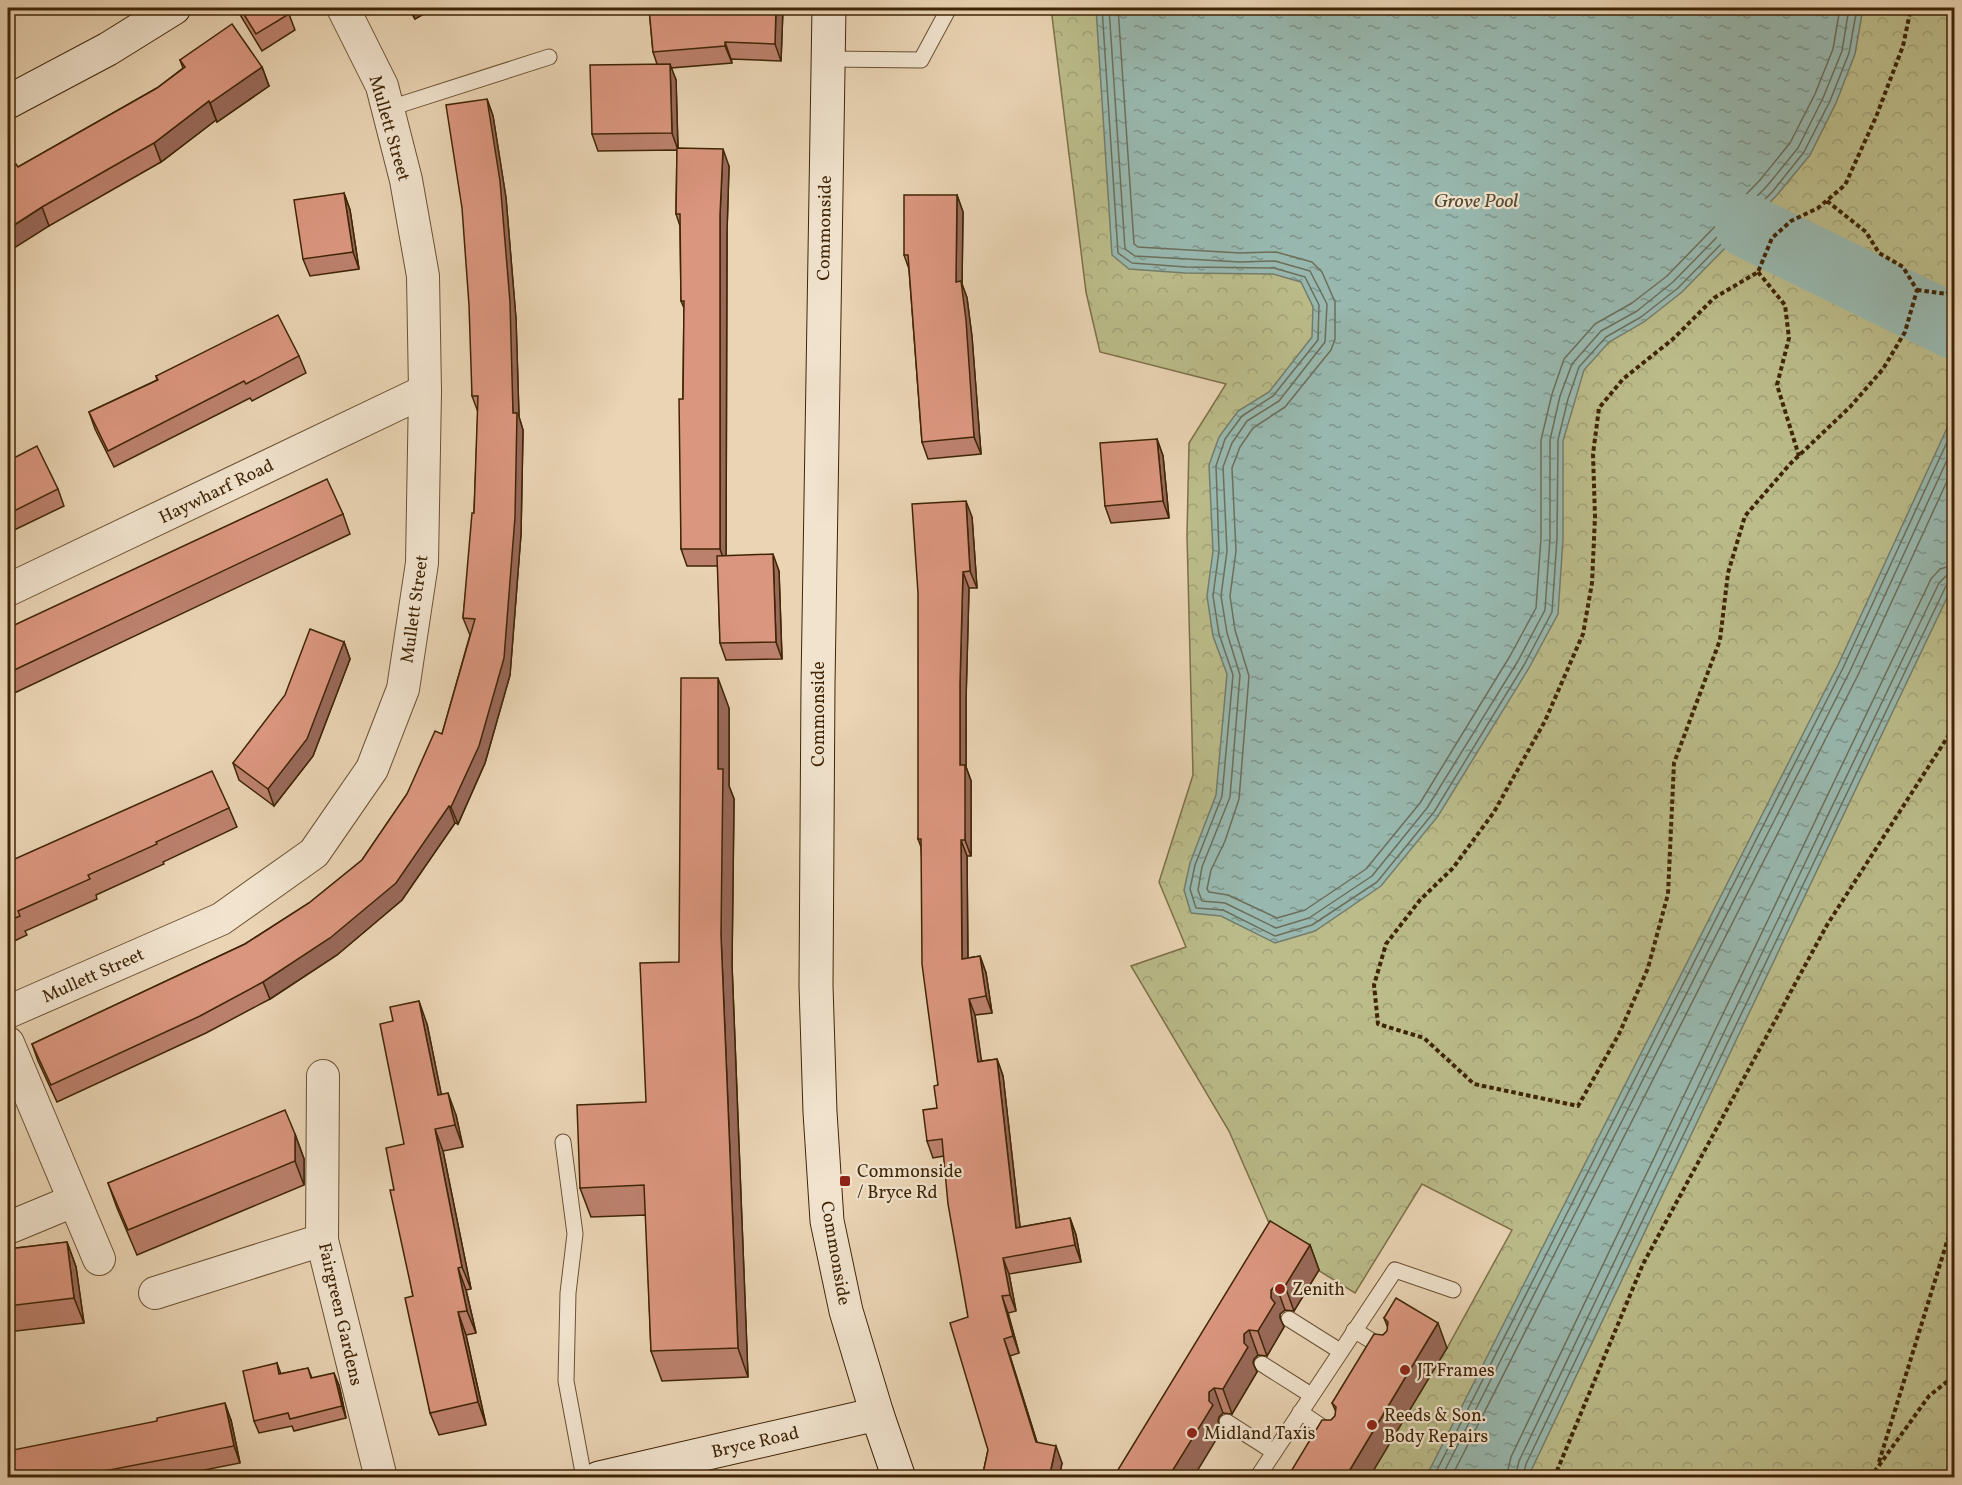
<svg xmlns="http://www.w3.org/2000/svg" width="1962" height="1485" font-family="Vollkorn,serif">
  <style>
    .park { fill: url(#park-crowns); stroke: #7d7048; stroke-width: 1.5 }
    .water { fill: url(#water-ripples); stroke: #747d6b; stroke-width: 1.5 }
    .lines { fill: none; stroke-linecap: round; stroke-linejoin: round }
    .shore { stroke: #6c6e5a; stroke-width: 1.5 }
    .river { stroke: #98b8af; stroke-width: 64 }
    .lane-casing { stroke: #6a5132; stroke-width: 17 }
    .street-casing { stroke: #6a5132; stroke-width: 34 }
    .secondary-casing { stroke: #3f2506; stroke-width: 35 }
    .path { stroke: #3f2506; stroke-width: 4; stroke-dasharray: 4.5 3; stroke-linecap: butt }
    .lane { stroke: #f1e3ce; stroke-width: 15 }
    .street { stroke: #f1e3ce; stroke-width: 32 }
    .secondary { stroke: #f1e3ce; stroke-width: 33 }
    .wall { fill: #bc816d; stroke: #3f2506; stroke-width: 1.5 }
    .shaded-wall { fill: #996959; stroke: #3f2506; stroke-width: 1.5 }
    .building { fill: #db967f; stroke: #3f2506; stroke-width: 1.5 }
    .poi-dot { fill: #8f2418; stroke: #f1e3ce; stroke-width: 2 }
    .labels { text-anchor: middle; stroke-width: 4.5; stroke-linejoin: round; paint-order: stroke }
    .street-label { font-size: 18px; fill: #3f2506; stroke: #f1e3ce }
    .poi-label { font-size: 18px; fill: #3f2506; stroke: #f1e3ce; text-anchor: start }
    .water-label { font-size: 20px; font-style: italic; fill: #554a30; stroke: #f1e3ce }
  </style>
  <defs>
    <pattern id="park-crowns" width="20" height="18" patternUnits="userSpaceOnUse" patternTransform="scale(1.5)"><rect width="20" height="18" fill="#bbbc8a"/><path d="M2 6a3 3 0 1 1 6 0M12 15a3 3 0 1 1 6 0" fill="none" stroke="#a2a176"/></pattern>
    <pattern id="water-ripples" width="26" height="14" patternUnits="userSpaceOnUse" patternTransform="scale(1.5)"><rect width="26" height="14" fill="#98b8af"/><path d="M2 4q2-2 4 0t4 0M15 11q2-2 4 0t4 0" fill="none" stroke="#7d958c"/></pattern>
  </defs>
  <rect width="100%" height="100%" fill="#ead4b4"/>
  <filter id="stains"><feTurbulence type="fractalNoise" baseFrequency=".00333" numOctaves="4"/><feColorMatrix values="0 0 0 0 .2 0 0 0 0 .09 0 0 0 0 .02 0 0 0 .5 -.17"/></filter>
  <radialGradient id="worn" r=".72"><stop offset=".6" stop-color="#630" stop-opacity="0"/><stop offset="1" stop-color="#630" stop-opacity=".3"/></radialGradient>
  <polygon class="park" points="1051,8 1954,8 1954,1477 1369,1477 1447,1348 1512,1230 1422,1184 1355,1293 1279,1246 1229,1131 1131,966 1186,947 1159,882 1193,775 1187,535 1189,443 1226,384 1100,352 1086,292"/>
  <g class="water">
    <polygon points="1096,8 1863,8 1855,54 1836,103 1810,155 1777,195 1682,292 1644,322 1609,342 1584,370 1563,441 1563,539 1558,614 1529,668 1438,816 1381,886 1315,931 1275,943 1221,916 1191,913 1184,890 1190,863 1216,795 1227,674 1213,636 1207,596 1213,551 1209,465 1219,437 1238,411 1269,392 1312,337 1313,307 1301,282 1273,274 1185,273 1129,269 1112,255"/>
    <polygon points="1954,413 1954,583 1528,1477 1426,1477 1838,665"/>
  </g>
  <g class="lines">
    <g class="shore">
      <polyline points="1102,8 1118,253 1132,263 1186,267 1274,268 1305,277 1319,305 1318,340 1273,396 1242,416 1225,439 1216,466 1219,551 1213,596 1219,634 1233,675 1222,796 1195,865 1190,889 1196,908 1223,910 1275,936 1312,925 1377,882 1434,812 1524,665 1552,612 1557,539 1558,440 1568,399 1579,367 1606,337 1641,317 1678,288 1773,191 1804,152 1830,101 1849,53 1857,8"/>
      <polyline points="1109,8 1125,249 1135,256 1240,262 1275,261 1310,271 1327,304 1325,342 1279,401 1247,421 1232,443 1223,467 1227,551 1221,596 1227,633 1240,675 1230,797 1202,867 1198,890 1202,901 1225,903 1276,928 1309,918 1372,876 1427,808 1518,661 1545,610 1550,538 1550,440 1560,396 1572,364 1601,331 1637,311 1673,282 1767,186 1798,148 1823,98 1842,51 1849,8"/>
      <polyline points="1118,8 1134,244 1138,247 1240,253 1276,252 1312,262 1322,272 1335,302 1335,339 1331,350 1285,407 1253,428 1240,447 1232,468 1236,551 1230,596 1235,630 1249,676 1239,799 1225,841 1211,870 1207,889 1209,892 1228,895 1277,918 1305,910 1366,869 1420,803 1510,656 1536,608 1541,538 1541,440 1552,394 1564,359 1595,324 1632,303 1667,276 1760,180 1790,143 1815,94 1833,49 1840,8"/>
      <polyline points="1433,1478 1843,668 1954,427"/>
      <polyline points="1441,1478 1850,671 1954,445"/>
      <polyline points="1451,1478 1858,675 1954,466"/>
      <polyline points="1506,1478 1511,1457 1931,579 1940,569 1954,565"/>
      <polyline points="1515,1478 1519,1461 1939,583 1946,576 1954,574"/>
      <polyline points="1523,1478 1526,1464 1946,586 1954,582"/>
    </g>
    <polyline class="river" points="1747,226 1954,327"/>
    <defs>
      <g id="lane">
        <polyline points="828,59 921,60 949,8"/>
        <polyline points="387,109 549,57"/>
        <polyline points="563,1142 575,1234 568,1293 566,1381 584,1478"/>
        <polyline points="1289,1319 1340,1351"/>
        <polyline points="1354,1330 1388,1351"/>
        <polyline points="1262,1364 1311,1395"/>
        <polyline points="1300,1412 1336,1436"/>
        <polyline points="1227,1422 1274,1452"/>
        <polyline points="1257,1478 1395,1270 1453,1290"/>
      </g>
      <g id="street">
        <polyline points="8,590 425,391"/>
        <polyline points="8,1012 221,919 314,853 372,769 403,689 422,563 425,391 423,276 406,180 382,86 343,8"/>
        <polyline points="8,1043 99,1259"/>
        <polyline points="323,1076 322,1240 381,1478"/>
        <polyline points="8,1228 73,1201"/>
        <polyline points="155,1293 322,1240"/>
      </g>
      <g id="secondary">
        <polyline points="829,8 818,684 816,986 820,1112 827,1221 846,1311 877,1414 899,1478"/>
        <polyline points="8,102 108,49 174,8"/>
        <polyline points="599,1478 877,1414"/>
      </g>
    </defs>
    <use href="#lane" class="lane-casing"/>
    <use href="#street" class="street-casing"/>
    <use href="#secondary" class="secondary-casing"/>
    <g class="path">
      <polyline points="1827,201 1866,232 1879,253 1903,267 1917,290 1905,332 1883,369 1850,407 1790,464 1745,516 1728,573 1720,640 1674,763 1668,894 1648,968 1619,1034 1578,1106 1474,1084 1424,1038 1378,1024 1374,985 1386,944 1420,900 1453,868 1494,812 1545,721 1583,634 1592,583 1595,517 1593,454 1599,408 1623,379 1673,339 1714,298 1758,272 1772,238 1791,221 1818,208 1845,185 1876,117 1903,46 1911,8"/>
      <polyline points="1758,272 1785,305 1789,338 1777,385 1799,456"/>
      <polyline points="1917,290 1947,294 1954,285"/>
      <polyline points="1879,1462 1954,1219"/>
      <polyline points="1554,1478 1643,1264 1827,925 1954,727"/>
      <polyline points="1870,1478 1929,1396 1954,1376"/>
    </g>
    <use href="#lane" class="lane"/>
    <use href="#street" class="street"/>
    <use href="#secondary" class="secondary"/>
  </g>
  <g class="wall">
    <polygon points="236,8 286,8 289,14 295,30 262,51"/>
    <polygon points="408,8 434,8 415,19"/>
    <polygon points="649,8 783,8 781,61 731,59 732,63 671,68 676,80 678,148 729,166 727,232 726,556 779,571 782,659 726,660 720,643 718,566 687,566 681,549 684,308 681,301 680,226 676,214 677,150 598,151 592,134 657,64 653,52"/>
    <polygon points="180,60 262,67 269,86 217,122 216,120 161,162 49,226 18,167 157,88 183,68"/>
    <polygon points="487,99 493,116 506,198 516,319 519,417 523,430 521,534 510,675 485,763 458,824 455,823 402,900 337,955 270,999 206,1033 57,1102 38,1061 32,1044 245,944 309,903 362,860 407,794 442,734 470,635 463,618 474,513 478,412 472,396"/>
    <polygon points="344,193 350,210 359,269 310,276 303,259"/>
    <polygon points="957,195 963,212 962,284 967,298 972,337 981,454 928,459 922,442 909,269 904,255"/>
    <polygon points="299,356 306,373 252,401 250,398 114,467 95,429 89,412 157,380 156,376"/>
    <polygon points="1157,439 1163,456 1169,518 1111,523 1105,506"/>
    <polygon points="8,461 58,489 64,506 8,533"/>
    <polygon points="343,514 350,534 8,696 8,628"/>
    <polygon points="972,517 977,588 969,588 966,700 966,767 971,781 971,856 967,856 968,958 980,956 986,973 992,1013 975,1015 981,1061 997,1059 1003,1076 1020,1227 1070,1218 1076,1235 1081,1262 1009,1274 1016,1311 1008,1313 1019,1353 1010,1356 1037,1442 1062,1463 1059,1478 982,1478 988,1450 944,1156 933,1158 927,1141 937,1108 938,1085 921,847 918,839"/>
    <polygon points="344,642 350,659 313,756 274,806 239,780 233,763"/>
    <polygon points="729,708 729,786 734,799 732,965 748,1377 662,1381 651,1351 646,1215 591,1217 580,1188 646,1102 679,962"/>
    <polygon points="229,808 237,827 163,862 164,864 96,895 97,899 25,931 27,935 8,944 8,862"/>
    <polygon points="427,1024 441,1094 456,1115 463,1147 443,1151 471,1289 466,1290 476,1333 466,1335 486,1425 439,1435 430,1413 413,1296 394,1190 404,1144"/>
    <polygon points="295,1134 304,1159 304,1185 137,1255 117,1208 108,1183"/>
    <polygon points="67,1242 76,1267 84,1323 8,1332 8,1249"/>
    <polygon points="1310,1245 1319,1270 1294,1311 1285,1310 1280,1314 1280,1318 1284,1327 1267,1356 1258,1355 1254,1359 1253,1363 1257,1372 1232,1414 1223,1413 1219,1417 1218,1421 1222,1430 1113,1478"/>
    <polygon points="1384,1318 1447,1348 1331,1420 1335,1416 1336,1412 1332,1403 1383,1335 1387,1331 1388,1328"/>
    <polygon points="277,1363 281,1374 308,1368 312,1378 339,1385 346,1418 294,1431 292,1426 259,1433 254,1421"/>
    <polygon points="231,1420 240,1463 164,1478 8,1478"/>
  </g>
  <g class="shaded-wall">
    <polygon points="411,8 434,8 415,19"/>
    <polygon points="776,8 783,8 781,61 775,44"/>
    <polygon points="725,42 731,59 732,63 725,46"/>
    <polygon points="670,64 676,80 678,150 672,133"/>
    <polygon points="262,67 269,86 217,122 210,103"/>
    <polygon points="487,99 493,116 506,198 516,319 519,417 523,430 521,534 510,675 485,763 458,824 451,807 513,413"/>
    <polygon points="209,101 216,120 161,162 154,143"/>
    <polygon points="723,149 729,166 727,232 726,566 720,549 720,215"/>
    <polygon points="344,193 350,210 359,269 353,252"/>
    <polygon points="957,195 963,212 962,284 967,298 972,337 981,454 974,437 956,282"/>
    <polygon points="42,207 49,226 8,252 8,229"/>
    <polygon points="1157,439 1163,456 1169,518 1163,501"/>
    <polygon points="966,501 972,517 977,588 970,571"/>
    <polygon points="773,554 779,571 782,659 776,642"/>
    <polygon points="963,572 969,588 966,700 966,767 971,781 971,856 965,840 960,765 960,683"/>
    <polygon points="344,642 350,659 313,756 274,806 268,789"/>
    <polygon points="718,678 729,708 729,786 734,799 732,965 748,1377 738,1348 721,935 718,769"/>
    <polygon points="449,806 455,823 402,900 337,955 270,999 263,982"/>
    <polygon points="961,840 967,856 968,975 962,959"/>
    <polygon points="980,956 986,973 992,1013 986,996"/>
    <polygon points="969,999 975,1015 984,1078 978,1062"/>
    <polygon points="419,1001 427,1024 446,1117 438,1095"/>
    <polygon points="997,1059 1003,1076 1022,1244 1016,1228"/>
    <polygon points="448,1093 456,1115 463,1147 455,1125"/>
    <polygon points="435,1129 443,1151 471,1289 462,1267"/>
    <polygon points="295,1134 304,1159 304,1185 295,1161"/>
    <polygon points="1070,1218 1076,1235 1081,1262 1075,1245"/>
    <polygon points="67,1242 76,1267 84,1323 74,1298"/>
    <polygon points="1310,1245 1319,1270 1294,1311 1285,1286"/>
    <polygon points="1003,1258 1009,1274 1016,1311 1010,1295"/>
    <polygon points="458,1268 466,1290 476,1333 467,1311"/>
    <polygon points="1276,1285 1285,1310 1280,1314 1280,1318 1284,1327 1267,1356 1258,1331 1271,1298 1271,1290"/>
    <polygon points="1002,1296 1008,1313 1019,1353 1013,1336"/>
    <polygon points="458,1312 466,1335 486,1425 478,1402"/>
    <polygon points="1438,1323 1447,1348 1369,1478 1345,1478"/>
    <polygon points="1249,1330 1258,1355 1254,1359 1253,1363 1257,1372 1232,1414 1223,1389 1244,1343 1244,1334"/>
    <polygon points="1004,1339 1010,1356 1042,1459 1036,1442"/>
    <polygon points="334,1373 339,1385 346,1418 342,1406"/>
    <polygon points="1214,1388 1223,1413 1219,1417 1218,1421 1222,1430 1193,1478 1168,1478 1209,1401 1209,1392"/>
    <polygon points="225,1403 231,1420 240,1463 234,1446"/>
    <polygon points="1056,1446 1062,1463 1059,1478 1049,1478"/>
  </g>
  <g class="building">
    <polygon points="240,8 286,8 289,14 256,34"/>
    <polygon points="649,8 776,8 775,44 725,42 725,46 653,52"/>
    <polygon points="232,24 262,67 210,103 209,101 154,143 42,207 8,229 8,169 16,164 18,167 157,88 185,67 180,60"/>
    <polygon points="670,64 672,133 592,134 590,65"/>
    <polygon points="487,99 500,181 510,302 513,413 517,413 515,517 504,658 479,746 451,807 449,806 396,883 330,938 263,982 200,1016 51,1085 32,1044 245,944 309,903 362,860 407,794 435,731 442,734 475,619 463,618 472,513 474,513 478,396 472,396 469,305 462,208 446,105"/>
    <polygon points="677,148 723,149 720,215 720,549 681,549 679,399 683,399 684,301 681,301 680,214 676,214"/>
    <polygon points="344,193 353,252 303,259 294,200"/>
    <polygon points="904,195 957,195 956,282 961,281 966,320 974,437 922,442 908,255 904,255"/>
    <polygon points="278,315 299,356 246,384 244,381 108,451 89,412 158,380 156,376"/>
    <polygon points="1157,439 1163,501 1105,506 1100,443"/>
    <polygon points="37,446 58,489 8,514 8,461"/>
    <polygon points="327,479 343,514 8,673 8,628"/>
    <polygon points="966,501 970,571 963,572 960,683 960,765 965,765 965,840 961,840 962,959 980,956 986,996 969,999 978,1062 997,1059 1016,1228 1070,1218 1075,1245 1003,1258 1010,1295 1002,1296 1013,1336 1004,1339 1036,1442 1056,1446 1049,1478 982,1478 988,1450 950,1323 968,1317 948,1204 942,1139 927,1141 923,1110 937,1108 934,1086 938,1085 922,964 921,839 918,839 918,593 912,504"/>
    <polygon points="773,554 776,642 720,643 717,556"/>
    <polygon points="310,629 344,642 307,739 268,789 233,763 285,695"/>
    <polygon points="681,678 718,678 718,769 723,769 721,935 738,1348 651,1351 644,1185 580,1188 577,1105 646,1102 640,963 679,962"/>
    <polygon points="212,771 229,808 156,842 157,844 88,875 90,879 18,911 20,916 8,921 8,862"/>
    <polygon points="419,1001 438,1095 448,1093 455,1125 435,1129 462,1267 458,1268 467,1311 458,1312 478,1402 430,1413 405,1298 413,1296 390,1190 394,1190 386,1148 404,1144 380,1024 393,1021 390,1007"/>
    <polygon points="285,1110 295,1134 295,1161 128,1230 108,1183"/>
    <polygon points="1270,1221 1310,1245 1285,1286 1276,1285 1271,1290 1271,1298 1275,1303 1258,1331 1249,1330 1244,1334 1244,1343 1248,1347 1223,1389 1214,1388 1209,1392 1209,1401 1213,1405 1168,1478 1113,1478"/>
    <polygon points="67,1242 74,1298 8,1306 8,1249"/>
    <polygon points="1396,1298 1438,1323 1345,1478 1287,1478 1322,1420 1331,1420 1335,1416 1336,1407 1332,1403 1374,1334 1383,1335 1387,1331 1388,1322 1384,1318"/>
    <polygon points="277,1363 279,1374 308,1368 311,1378 334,1373 342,1406 290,1419 288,1413 254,1421 243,1371"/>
    <polygon points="225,1403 234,1446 68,1478 8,1478 8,1451 157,1421 157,1418"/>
  </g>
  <g class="poi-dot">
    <rect x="839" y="1175" width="12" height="12" rx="3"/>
    <circle cx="1280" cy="1289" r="6"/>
    <circle cx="1405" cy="1370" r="6"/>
    <circle cx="1372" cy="1425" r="6"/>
    <circle cx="1192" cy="1433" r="6"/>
  </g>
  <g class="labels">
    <g class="street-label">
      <text transform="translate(390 128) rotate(74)" y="6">Mullett Street</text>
      <text transform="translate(824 228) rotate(-89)" y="6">Commonside</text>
      <text transform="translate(216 491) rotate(-26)" y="6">Haywharf Road</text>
      <text transform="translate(414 609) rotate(-82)" y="6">Mullett Street</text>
      <text transform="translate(818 714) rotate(-90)" y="6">Commonside</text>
      <text transform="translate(93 975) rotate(-24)" y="6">Mullett Street</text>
      <text transform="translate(836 1253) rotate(80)" y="6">Commonside</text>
      <text transform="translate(341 1314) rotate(77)" y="6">Fairgreen Gardens</text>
      <text transform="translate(755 1442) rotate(-13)" y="6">Bryce Road</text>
    </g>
    <g class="poi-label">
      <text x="857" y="1177">Commonside<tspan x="857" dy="21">/ Bryce Rd</tspan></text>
      <text x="1292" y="1295">Zenith</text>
      <text x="1417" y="1376">JT Frames</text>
      <text x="1384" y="1421">Reeds &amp; Son.<tspan x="1384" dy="21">Body Repairs</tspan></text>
      <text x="1204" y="1439">Midland Taxis</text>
    </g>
    <g class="water-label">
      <text x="1476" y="207">Grove Pool</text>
    </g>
  </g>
  <rect width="1962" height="1485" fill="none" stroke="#ead4b4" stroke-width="30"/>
  <rect x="9" y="9" width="1944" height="1467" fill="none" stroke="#3f2506" stroke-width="3"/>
  <rect x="15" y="15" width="1932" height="1455" fill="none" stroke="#3f2506" stroke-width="1.5"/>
  <rect width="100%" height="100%" filter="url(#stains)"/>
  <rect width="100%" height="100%" fill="url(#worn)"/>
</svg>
